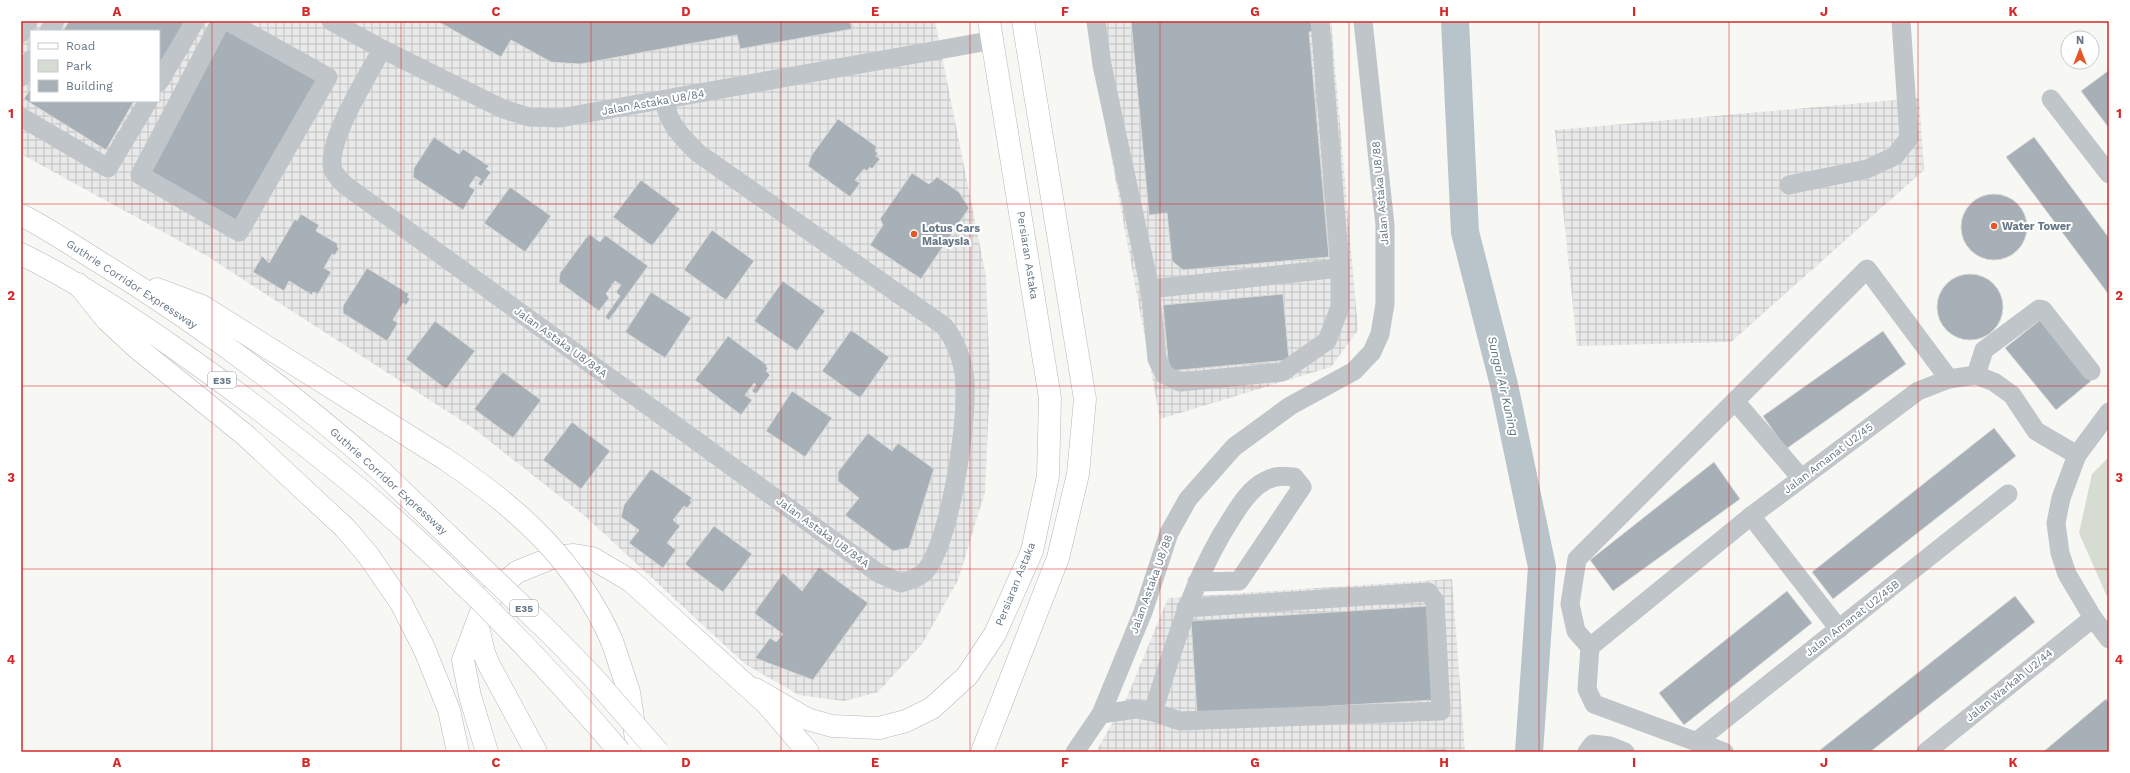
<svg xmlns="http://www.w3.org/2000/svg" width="2130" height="773" font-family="'Work Sans',sans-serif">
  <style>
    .industrial { fill: url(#industrial-grid); fill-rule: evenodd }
    .park { fill: #d7dcd3 }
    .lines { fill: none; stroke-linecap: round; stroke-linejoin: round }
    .river { stroke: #b8c4c9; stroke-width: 28 }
    .building { fill: #a7b0b6; stroke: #d9d9d7 }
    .major-casing { stroke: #b4b9bd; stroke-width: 23 }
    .highway-casing { stroke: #b4b8bb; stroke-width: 23 }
    .minor { stroke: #c0c5c9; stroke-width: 19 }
    .major { stroke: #fff; stroke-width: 22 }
    .highway { stroke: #fff; stroke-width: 22 }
    .highway-bridge-casing { stroke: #b4b8bb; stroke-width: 23; stroke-linecap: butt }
    .highway-bridge { stroke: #fff; stroke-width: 22 }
    .grid { fill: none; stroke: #d62828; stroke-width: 1; stroke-opacity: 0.55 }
    .poi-dot { fill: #e55627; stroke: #fff; stroke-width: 1.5 }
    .labels { text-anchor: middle; stroke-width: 4; stroke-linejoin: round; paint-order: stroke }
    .shield { fill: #fff; stroke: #94a0aa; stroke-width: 1 }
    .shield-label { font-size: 10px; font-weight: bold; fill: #667786 }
    .street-label { font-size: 11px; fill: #667786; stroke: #fff }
    .poi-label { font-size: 11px; font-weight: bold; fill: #667786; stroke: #fff; text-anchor: start }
    .water-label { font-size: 12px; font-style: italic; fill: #627882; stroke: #fff }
    .neatline { fill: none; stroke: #d62828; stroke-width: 1.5 }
    .grid-label { font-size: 13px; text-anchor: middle; font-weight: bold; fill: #d62828 }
  </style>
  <defs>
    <pattern id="industrial-grid" width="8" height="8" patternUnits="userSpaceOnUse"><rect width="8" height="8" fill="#e8e9e8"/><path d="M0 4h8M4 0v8" fill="none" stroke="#c0c2c2"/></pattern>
  </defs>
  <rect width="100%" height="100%" fill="#f7f7f4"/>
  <g class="industrial">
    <path d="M21 21H935L986 276 990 381 985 492 958 580 922 644 878 692 844 701 799 695 745 664 586 517 473 428 207 256 21 154ZM31 31H159V101H31Z"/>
    <polygon points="1086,21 1331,21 1358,330 1331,367 1160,419"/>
    <polygon points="1919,98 1924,170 1731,342 1577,346 1555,130"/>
    <polygon points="1452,579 1465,752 1096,752 1127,697 1168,598"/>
  </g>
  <polygon class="park" points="2109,457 2109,601 2079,533 2092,474"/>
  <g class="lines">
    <polyline class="river" points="1455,21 1465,232 1504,385 1542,567 1529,752"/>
  </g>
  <g class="building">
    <polygon points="69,21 188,21 159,73 159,31 63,31"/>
    <polygon points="437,21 850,21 852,29 740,49 737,35 580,64 551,62 511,40 501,57"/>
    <polygon points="1131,21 1312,21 1313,31 1309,32 1329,257 1183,270 1172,261 1167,213 1149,215"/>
    <polygon points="225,23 319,78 241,224 145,169"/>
    <polygon points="2108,71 2109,73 2109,128 2081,91"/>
    <polygon points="31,88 31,101 134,101 106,150 24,99"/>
    <polygon points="838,119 877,147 875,151 878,153 876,156 880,159 872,169 870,167 867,171 864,169 855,180 860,183 850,197 808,166 811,156"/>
    <polygon points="434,137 459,154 463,149 489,166 486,169 491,172 481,186 478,184 481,179 476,176 469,186 475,190 463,210 413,177 414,168"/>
    <polygon points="2034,137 2109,238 2109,295 2006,157"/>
    <polygon points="912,173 929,184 937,177 959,192 969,208 921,279 870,245 883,225 880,219"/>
    <polygon points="641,180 680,209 652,246 613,217"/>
    <polygon points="510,187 551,216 525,252 484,223"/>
    <circle cx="1994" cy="227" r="33"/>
    <polygon points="301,214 319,225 316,231 338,244 337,247 339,248 335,255 332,254 324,268 331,272 318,294 313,292 312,295 289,281 284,291 253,272 262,256 269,263 295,219 297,221"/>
    <polygon points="712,230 754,261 726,300 684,270"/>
    <polygon points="589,234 600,242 605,235 648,266 609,320 605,317 620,296 616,292 621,285 615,281 606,294 609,298 599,311 559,282 560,273"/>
    <polygon points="367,268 409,294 407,297 410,299 406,305 403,303 393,320 398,323 387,341 343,313 343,306"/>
    <circle cx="1970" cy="307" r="33"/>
    <polygon points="783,281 825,311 797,351 754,321"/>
    <polygon points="651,292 691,318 665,358 625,332"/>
    <polygon points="1283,294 1289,360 1169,371 1163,305"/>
    <polygon points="2040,320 2091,381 2056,410 2005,348"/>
    <polygon points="435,321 475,351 446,389 406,359"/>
    <polygon points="851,330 889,357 860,398 822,371"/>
    <polygon points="1883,331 1906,364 1786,449 1763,416"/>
    <polygon points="728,336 767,365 766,367 768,368 766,371 770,375 756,394 752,391 756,385 754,383 745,395 752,400 741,415 695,380"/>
    <polygon points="503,372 541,400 513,438 474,409"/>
    <polygon points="792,391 832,418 805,457 766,431"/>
    <polygon points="572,422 610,451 581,489 543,460"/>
    <polygon points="1994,428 2016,456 1833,599 1812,572"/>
    <polygon points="868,433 892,451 898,443 934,469 909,548 893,551 845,515 859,498 838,481 838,472"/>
    <polygon points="1714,462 1740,499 1613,591 1590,560"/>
    <polygon points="651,469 692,498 690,501 692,502 687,508 684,506 673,520 680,526 667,543 676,550 663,568 629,543 639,530 621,517 624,505"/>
    <polygon points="714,526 752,554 723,592 685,564"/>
    <polygon points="819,567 868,603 813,680 755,658 770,638 776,642 783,634 754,613 783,573 802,591"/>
    <polygon points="1787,591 1812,623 1684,725 1659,693"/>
    <polygon points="2015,596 2035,622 1870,752 1821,752 1820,750"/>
    <polygon points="1428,606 1434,700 1197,714 1191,621"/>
    <polygon points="2106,699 2109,703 2109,752 2043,752"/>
    <polygon points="1446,749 1446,752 1393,752"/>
  </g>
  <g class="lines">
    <defs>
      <g id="major">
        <polyline points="755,689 807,719 832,726 879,728 906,721 932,708 967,676 995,634 1032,551 1048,476 1050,398 989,21"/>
        <polyline points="982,752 1058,558 1078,474 1085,399 1023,21"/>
      </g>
      <g id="highway">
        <path d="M21 215C49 229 75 247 101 263 200 324 295 395 382 472"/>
        <path d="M21 254C76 281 126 314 176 349 239 393 299 439 358 488"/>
        <polyline points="78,284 107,320 136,347 245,435 345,528 368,555 401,603 424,648 449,710 458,752"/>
        <polyline points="157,289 202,306 445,459"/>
        <polyline points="477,623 484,653 489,665 536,752"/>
        <polyline points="612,641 629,692 638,752"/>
        <polyline points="487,752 470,696 463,660 481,612 496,590 517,572 554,557 574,555 592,558 631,581 767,704 808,752"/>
      </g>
    </defs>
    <use href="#major" class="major-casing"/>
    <use href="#highway" class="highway-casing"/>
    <g class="minor">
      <polyline points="221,21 140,175 239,232 328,77 227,21"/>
      <polyline points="331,21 382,49 503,109 529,117 560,118 994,40"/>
      <polyline points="1096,21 1102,65 1150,289 1157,359 1165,375 1180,382 1282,372 1327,341 1340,307 1340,268 1320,21"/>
      <polyline points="49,31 55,21"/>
      <polyline points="21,33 28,21"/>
      <path d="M382 49C368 76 325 142 333 170 335 175 341 181 345 185L878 573 901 583C910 580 920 578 927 569 951 537 970 413 964 373 961 355 955 340 944 326L698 153C680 135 670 126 664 101"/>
      <polyline points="21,77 31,60"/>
      <polyline points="159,82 195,21"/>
      <polyline points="2051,99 2109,174"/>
      <polyline points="21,117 108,168 148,101"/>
      <polyline points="1789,185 1867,169 1895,156 1909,138 1901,21"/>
      <polyline points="1150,289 1340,268"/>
      <polyline points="1976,375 1984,350 2039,309 2043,310 2091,371"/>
      <polyline points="1735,401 1801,478"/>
      <polyline points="2109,412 2077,455 2061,498 2056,523 2060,553 2067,574 2093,618 2109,639"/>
      <polyline points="1751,516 1839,629"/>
      <polyline points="1590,647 1576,631 1570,604 1577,559 1867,269 1949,379"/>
      <polyline points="1590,647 1751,516 1918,391 1949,379 1976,375 1994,382 2012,395 2036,431 2077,455"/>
      <polyline points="1590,647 1587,689 1594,704 1724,752"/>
      <path d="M1153 712C1175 644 1193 576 1233 516 1241 503 1251 488 1265 481 1276 475 1283 476 1294 477L1302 487 1239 581 1197 582"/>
      <polyline points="1101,714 1136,709 1153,712 1180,721 1441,711 1435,601 1428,592 1186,608"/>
      <polyline points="1696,742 2008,494"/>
      <polyline points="1075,752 1101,714 1143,612 1169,533 1188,499 1234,447 1290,406 1354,371 1372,352 1380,334 1385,304 1385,225 1363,21"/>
      <polyline points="1587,752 1593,744 1610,746 1625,752"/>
      <polyline points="1926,752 2093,618"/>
    </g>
    <use href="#major" class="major"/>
    <use href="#highway" class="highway"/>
    <defs>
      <g id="highway-bridge">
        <path d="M445 459C518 508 576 560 612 641"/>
        <polyline points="382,472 551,634 592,676 658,752"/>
        <path d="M358 488C451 567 541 659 620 752"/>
      </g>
    </defs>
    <use href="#highway-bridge" class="highway-bridge-casing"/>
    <use href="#highway-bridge" class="highway-bridge"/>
  </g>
  <path class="grid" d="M212 21V752M401 21V752M591 21V752M781 21V752M970 21V752M1160 21V752M1349 21V752M1539 21V752M1729 21V752M1918 21V752M21 204H2109M21 386H2109M21 569H2109"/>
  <g class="poi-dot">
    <circle cx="1994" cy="226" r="4"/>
    <circle cx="914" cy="234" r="4"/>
  </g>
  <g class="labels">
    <g class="shield">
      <rect x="208" y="372" width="28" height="16" rx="3"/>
      <rect x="510" y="600" width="28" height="16" rx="3"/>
    </g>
    <g class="shield-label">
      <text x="222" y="384">E35</text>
      <text x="524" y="612">E35</text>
    </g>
    <g class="street-label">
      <text transform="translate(653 102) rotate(-10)" y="4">Jalan Astaka U8/84</text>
      <text transform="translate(1380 193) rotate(-95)" y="4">Jalan Astaka U8/88</text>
      <text transform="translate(1028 255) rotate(81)" y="4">Persiaran Astaka</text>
      <text transform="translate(132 284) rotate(33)" y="4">Guthrie Corridor Expressway</text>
      <text transform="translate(561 342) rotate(36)" y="4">Jalan Astaka U8/84A</text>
      <text transform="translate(1828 458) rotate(-37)" y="4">Jalan Amanat U2/45</text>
      <text transform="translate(389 481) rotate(42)" y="4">Guthrie Corridor Expressway</text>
      <text transform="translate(823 532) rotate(36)" y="4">Jalan Astaka U8/84A</text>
      <text transform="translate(1015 584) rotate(-68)" y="4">Persiaran Astaka</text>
      <text transform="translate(1151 584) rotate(-70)" y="4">Jalan Astaka U8/88</text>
      <text transform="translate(1852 618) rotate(-38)" y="4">Jalan Amanat U2/45B</text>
      <text transform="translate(2009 685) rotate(-39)" y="4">Jalan Warkah U2/44</text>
    </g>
    <g class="poi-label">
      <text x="2002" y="230">Water Tower</text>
      <text x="922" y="232">Lotus Cars<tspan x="922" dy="13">Malaysia</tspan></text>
    </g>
    <g class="water-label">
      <text transform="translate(1503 386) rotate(77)" y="4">Sungai Air Kuning</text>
    </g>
  </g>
  <rect width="2130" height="773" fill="none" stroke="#ffffff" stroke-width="44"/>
  <rect x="30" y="30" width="130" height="72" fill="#ffffff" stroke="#c2c9cf"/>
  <rect x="38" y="43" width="20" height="6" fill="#ffffff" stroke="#c2c9cf"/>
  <text x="66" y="50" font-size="12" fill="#667786">Road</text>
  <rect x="38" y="60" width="20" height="12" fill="#d7dcd3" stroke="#c2c9cf"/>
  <text x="66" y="70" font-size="12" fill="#667786">Park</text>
  <rect x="38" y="80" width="20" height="12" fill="#a7b0b6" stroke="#c2c9cf"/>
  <text x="66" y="90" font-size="12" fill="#667786">Building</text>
  <g transform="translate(2080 50)"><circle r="19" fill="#ffffff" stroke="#c2c9cf"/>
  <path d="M0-3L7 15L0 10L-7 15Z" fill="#e55627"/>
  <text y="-6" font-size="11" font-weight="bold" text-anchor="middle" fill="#667786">N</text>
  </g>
  <rect x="22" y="22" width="2086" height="729" class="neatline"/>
  <g class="grid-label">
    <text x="117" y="16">A</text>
    <text x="306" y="16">B</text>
    <text x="496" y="16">C</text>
    <text x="686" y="16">D</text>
    <text x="875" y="16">E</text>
    <text x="1065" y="16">F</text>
    <text x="1255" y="16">G</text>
    <text x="1444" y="16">H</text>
    <text x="1634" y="16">I</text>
    <text x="1824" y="16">J</text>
    <text x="2013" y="16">K</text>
    <text x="11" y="118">1</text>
    <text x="2119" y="118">1</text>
    <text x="11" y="300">2</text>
    <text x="2119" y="300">2</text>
    <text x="11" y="482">3</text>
    <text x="2119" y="482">3</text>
    <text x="11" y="664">4</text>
    <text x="2119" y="664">4</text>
    <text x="117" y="767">A</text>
    <text x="306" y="767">B</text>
    <text x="496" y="767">C</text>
    <text x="686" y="767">D</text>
    <text x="875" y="767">E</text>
    <text x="1065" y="767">F</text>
    <text x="1255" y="767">G</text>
    <text x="1444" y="767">H</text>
    <text x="1634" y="767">I</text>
    <text x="1824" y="767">J</text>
    <text x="2013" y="767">K</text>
  </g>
</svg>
